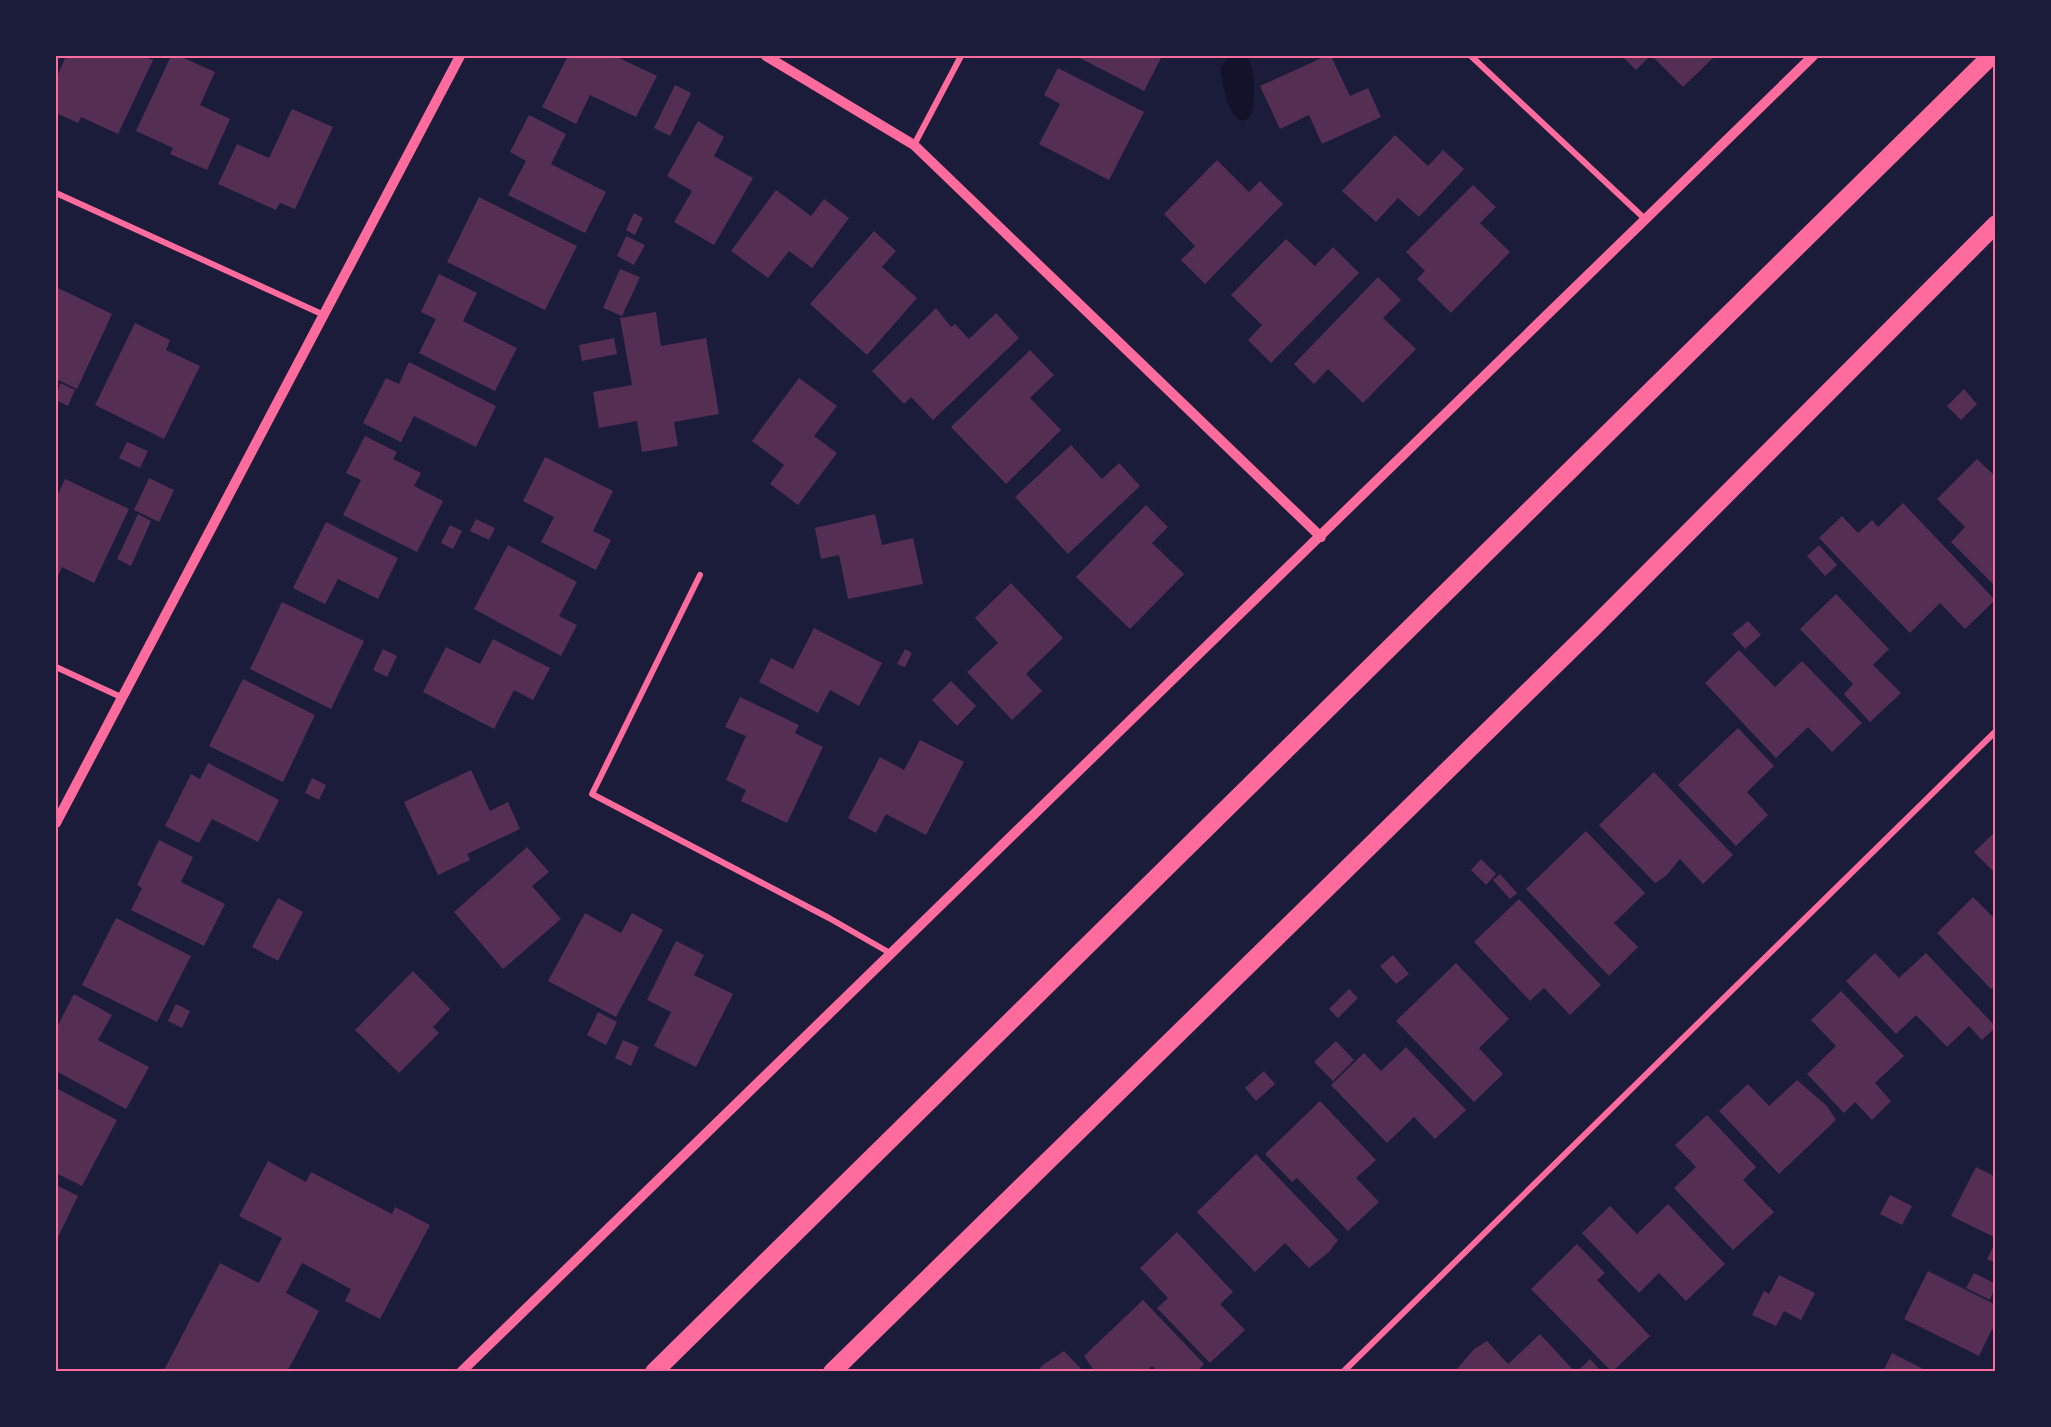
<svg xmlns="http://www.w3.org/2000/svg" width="2051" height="1427" font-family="Quicksand,sans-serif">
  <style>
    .water { fill: #12122b }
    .building { fill: #542f53 }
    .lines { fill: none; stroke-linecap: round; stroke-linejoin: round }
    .minor { stroke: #ff6b9d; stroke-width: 6 }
    .tertiary { stroke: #ff6b9d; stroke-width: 10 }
    .motorway { stroke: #ff6b9d; stroke-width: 18 }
    .neatline { fill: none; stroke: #ff6b9d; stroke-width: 2 }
  </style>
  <rect width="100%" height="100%" fill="#1b1b3a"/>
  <path class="water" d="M1230 56C1236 56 1244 54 1248 59 1255 65 1255 102 1252 111 1251 116 1248 119 1243 121 1226 116 1223 83 1220 67Z"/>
  <g class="building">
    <polygon points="66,56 142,56 153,60 118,134 81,117 78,123 56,113 56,79"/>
    <polygon points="171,56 179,56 215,72 200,105 230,119 207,170 170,154 173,148 136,131"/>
    <polygon points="568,56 615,56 657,76 636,117 590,95 576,124 542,107"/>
    <polygon points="1076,56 1162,56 1144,91"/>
    <polygon points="1326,56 1331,56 1350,96 1368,88 1381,117 1322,144 1309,115 1280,129 1260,86"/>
    <polygon points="1622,56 1650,56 1636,70"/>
    <polygon points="1652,56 1715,56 1683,87"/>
    <polygon points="1058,68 1144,112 1109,180 1039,144 1060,104 1044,95"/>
    <polygon points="675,85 691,93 670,136 654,128"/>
    <polygon points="292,109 333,127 295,209 280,203 276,210 218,184 237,144 269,158"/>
    <polygon points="529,115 566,134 551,164 606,192 585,233 508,195 526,161 510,152"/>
    <polygon points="698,121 724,137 714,156 753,178 714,245 674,222 692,191 667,176"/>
    <polygon points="1395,135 1428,166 1443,150 1464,169 1419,217 1398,198 1376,222 1342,191"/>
    <polygon points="1217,160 1249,192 1260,181 1283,204 1205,284 1181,260 1195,246 1164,214"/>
    <polygon points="1473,185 1496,207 1480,223 1510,252 1451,313 1417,279 1425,271 1406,252"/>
    <polygon points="776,190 811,216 824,199 849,218 812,268 789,251 768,278 731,251"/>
    <polygon points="479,197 577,246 545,310 447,262"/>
    <polygon points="634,213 643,218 635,235 626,230"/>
    <polygon points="874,231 896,251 882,267 917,298 867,355 810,304"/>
    <polygon points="626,236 645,245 634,265 617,256"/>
    <polygon points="1286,239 1315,266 1333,247 1359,273 1271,363 1248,340 1262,325 1231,295"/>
    <polygon points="620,269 640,277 622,316 603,308"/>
    <polygon points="439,274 477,293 463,321 517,348 495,391 419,353 436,319 421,312"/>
    <polygon points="1378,277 1401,300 1383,318 1416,349 1363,403 1328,369 1314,384 1294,364"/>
    <polygon points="56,287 112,314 77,389 56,379"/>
    <polygon points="936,308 951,327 955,324 969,339 996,313 1019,338 933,420 911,397 904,404 872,371"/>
    <polygon points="656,312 661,346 706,338 719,414 674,422 678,446 642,452 637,421 599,428 593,392 632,385 620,318"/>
    <polygon points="135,323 170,340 166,350 200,366 164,439 95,405"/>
    <polygon points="614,338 617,354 582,361 579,345"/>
    <polygon points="1030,350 1054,375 1030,398 1061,430 1006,484 951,427"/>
    <polygon points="409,362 496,406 476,447 414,416 401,442 363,423 386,378 399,384"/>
    <polygon points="799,378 837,406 814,436 837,453 798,505 770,484 784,465 752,441"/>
    <polygon points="60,383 75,390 68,406 56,400"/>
    <polygon points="1964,389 1977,404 1961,420 1947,406"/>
    <polygon points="365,436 397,452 393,459 421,473 414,486 443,501 417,552 343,515 361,480 346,473"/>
    <polygon points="127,442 148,451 140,468 119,458"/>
    <polygon points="1071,445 1102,479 1119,463 1140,486 1068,554 1015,497"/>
    <polygon points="545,457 613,491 593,531 611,540 596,570 541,542 554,517 523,501"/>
    <polygon points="1977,459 1996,477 1996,587 1951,542 1965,527 1937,499"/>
    <polygon points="149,478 174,490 159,522 134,510"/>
    <polygon points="65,479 129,509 94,583 62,567 56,580 56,499"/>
    <polygon points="1903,503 1995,600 1965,629 1940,603 1910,633 1819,538 1842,516 1858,533 1872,520 1878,527"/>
    <polygon points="1146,505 1168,527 1152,543 1184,574 1130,629 1076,577"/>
    <polygon points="138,514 151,521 131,566 117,559"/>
    <polygon points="875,514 882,545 913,538 923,584 848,599 839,555 821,559 815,528"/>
    <polygon points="476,519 495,528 489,540 470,531"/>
    <polygon points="326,522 398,558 378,599 338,579 325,604 293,588"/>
    <polygon points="450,525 462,531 453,549 441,543"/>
    <polygon points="508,545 577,582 559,616 577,625 561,656 474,609"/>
    <polygon points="1819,545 1837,565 1825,576 1807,556"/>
    <polygon points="1011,583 1063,638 1026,674 1042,691 1012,720 967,672 998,643 975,618"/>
    <polygon points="1836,594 1889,649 1873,665 1901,693 1870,722 1844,694 1853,684 1800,629"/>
    <polygon points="282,602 364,641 331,709 250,669"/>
    <polygon points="1748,621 1761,635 1745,649 1732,634"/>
    <polygon points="814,628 882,663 859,706 830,690 818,713 759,682 771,658 793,669"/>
    <polygon points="493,639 550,668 533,700 514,690 494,729 423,692 446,647 480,664"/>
    <polygon points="383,649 397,656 387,677 373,670"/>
    <polygon points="905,649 912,653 905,667 897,664"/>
    <polygon points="1739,650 1775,687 1802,661 1862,723 1832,752 1808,727 1776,758 1705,683"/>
    <polygon points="243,679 315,715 283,782 209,746"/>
    <polygon points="951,681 976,706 957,726 932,700"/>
    <polygon points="740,697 799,725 795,733 823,747 787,823 741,801 746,790 726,780 746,736 725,727"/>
    <polygon points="1738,728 1774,766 1747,792 1768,815 1736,846 1678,785"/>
    <polygon points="920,740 964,762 926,835 886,814 876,833 848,818 880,757 904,770"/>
    <polygon points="208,763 279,800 258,842 212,819 199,843 165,826 191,774 200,779"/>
    <polygon points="471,770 490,811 508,802 520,829 467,854 470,860 438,875 404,802"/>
    <polygon points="1654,772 1733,855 1703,884 1680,859 1666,876 1655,883 1599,825"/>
    <polygon points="312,778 326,785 319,800 305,793"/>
    <polygon points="1586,831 1645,893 1614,923 1638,947 1609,976 1526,889"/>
    <polygon points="1996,831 1996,874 1974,852"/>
    <polygon points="159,840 193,857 181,882 225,904 204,946 131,910 142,888 137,885"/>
    <polygon points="527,847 549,872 532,886 561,919 503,969 454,912"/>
    <polygon points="1481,859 1496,874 1486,885 1471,870"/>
    <polygon points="1500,874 1517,893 1510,899 1493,880"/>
    <polygon points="1973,897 1996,920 1996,986 1991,989 1937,933"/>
    <polygon points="278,898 303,912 278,961 252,947"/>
    <polygon points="1519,899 1601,985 1570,1015 1544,988 1530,1001 1474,942"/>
    <polygon points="585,913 621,933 632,913 663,930 616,1017 548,981"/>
    <polygon points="116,918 191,956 157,1022 82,985"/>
    <polygon points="676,941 704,955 694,975 733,994 696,1067 654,1046 671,1012 647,1000"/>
    <polygon points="1875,953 1899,978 1926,953 1996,1027 1982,1040 1969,1026 1947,1047 1916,1015 1896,1034 1846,981"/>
    <polygon points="1393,955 1409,974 1396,984 1380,966"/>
    <polygon points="1456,963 1509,1019 1479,1048 1503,1074 1474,1102 1396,1021"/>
    <polygon points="413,971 450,1009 433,1027 439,1033 399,1073 355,1030"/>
    <polygon points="1349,989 1358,998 1338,1018 1329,1009"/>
    <polygon points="1841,991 1904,1056 1875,1083 1891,1101 1872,1120 1855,1102 1844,1113 1807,1074 1836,1046 1811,1020"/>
    <polygon points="74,994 112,1015 98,1040 149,1067 126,1109 56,1071 56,1029"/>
    <polygon points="176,1004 190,1011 182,1028 168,1021"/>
    <polygon points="598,1012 617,1022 606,1045 587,1035"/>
    <polygon points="623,1040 639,1047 631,1066 615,1058"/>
    <polygon points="1336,1041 1354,1060 1333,1081 1314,1062"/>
    <polygon points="1406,1047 1466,1110 1435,1139 1414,1117 1387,1143 1331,1085 1364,1053 1381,1071"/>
    <polygon points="1264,1071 1275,1084 1256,1101 1245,1088"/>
    <polygon points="1797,1080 1827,1106 1836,1120 1779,1174 1719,1111 1748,1084 1769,1106"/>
    <polygon points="56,1088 117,1120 82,1186 56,1173"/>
    <polygon points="1320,1101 1376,1160 1356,1178 1379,1202 1348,1231 1297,1178 1292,1182 1265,1154"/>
    <polygon points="1707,1115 1756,1167 1743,1180 1774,1212 1733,1250 1674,1188 1696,1167 1675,1145"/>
    <polygon points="1256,1154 1338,1240 1329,1252 1309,1268 1285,1243 1255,1272 1197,1212"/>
    <polygon points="268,1161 306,1182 311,1172 392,1214 395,1207 430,1225 380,1319 345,1301 351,1289 302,1263 286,1293 319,1311 287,1372 163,1372 220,1263 259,1283 282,1238 239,1216"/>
    <polygon points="1976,1167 1996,1177 1996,1238 1951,1216"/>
    <polygon points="56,1185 78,1196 56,1241"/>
    <polygon points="1890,1195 1912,1206 1902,1225 1880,1214"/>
    <polygon points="1668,1204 1725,1264 1686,1301 1659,1273 1639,1293 1582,1233 1610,1206 1637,1234"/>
    <polygon points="1177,1232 1233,1292 1220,1304 1245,1330 1210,1363 1157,1308 1168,1298 1140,1268"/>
    <polygon points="1996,1241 1996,1263 1987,1259"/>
    <polygon points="1577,1244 1605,1273 1597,1280 1650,1336 1612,1372 1531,1289"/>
    <polygon points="1928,1271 1996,1305 1996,1331 1992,1329 1979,1356 1904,1319"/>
    <polygon points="1974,1273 1996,1284 1990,1300 1966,1288"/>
    <polygon points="1779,1275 1815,1293 1801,1320 1784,1311 1776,1326 1752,1315 1764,1291 1769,1294"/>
    <polygon points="1143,1300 1204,1364 1197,1372 1158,1372 1152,1366 1146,1372 1095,1372 1084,1356"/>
    <polygon points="1540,1334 1575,1372 1456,1370 1474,1349 1487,1341 1508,1364"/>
    <polygon points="1064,1351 1084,1372 1036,1372 1044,1364"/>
    <polygon points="1892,1353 1929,1372 1883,1372"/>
    <polygon points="1590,1359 1602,1372 1582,1372 1580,1369"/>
  </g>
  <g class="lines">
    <g class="minor">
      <polyline points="1471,56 1645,219"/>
      <polyline points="914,145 961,56"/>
      <polyline points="56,193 324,315"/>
      <polyline points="700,575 592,794 829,918 890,953"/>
      <polyline points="56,667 121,697"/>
      <polyline points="1343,1372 1996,731"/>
    </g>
    <g class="tertiary">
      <polyline points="766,56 914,145 1321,537"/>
      <polyline points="56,823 460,56"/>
      <polyline points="461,1372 1813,56"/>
    </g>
    <g class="motorway">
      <polyline points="654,1372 1991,56"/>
      <polyline points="832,1372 1592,629 1996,224"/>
    </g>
  </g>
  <rect width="2051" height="1427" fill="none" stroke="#1b1b3a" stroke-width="114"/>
  <rect x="57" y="57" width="1937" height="1313" class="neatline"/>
</svg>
